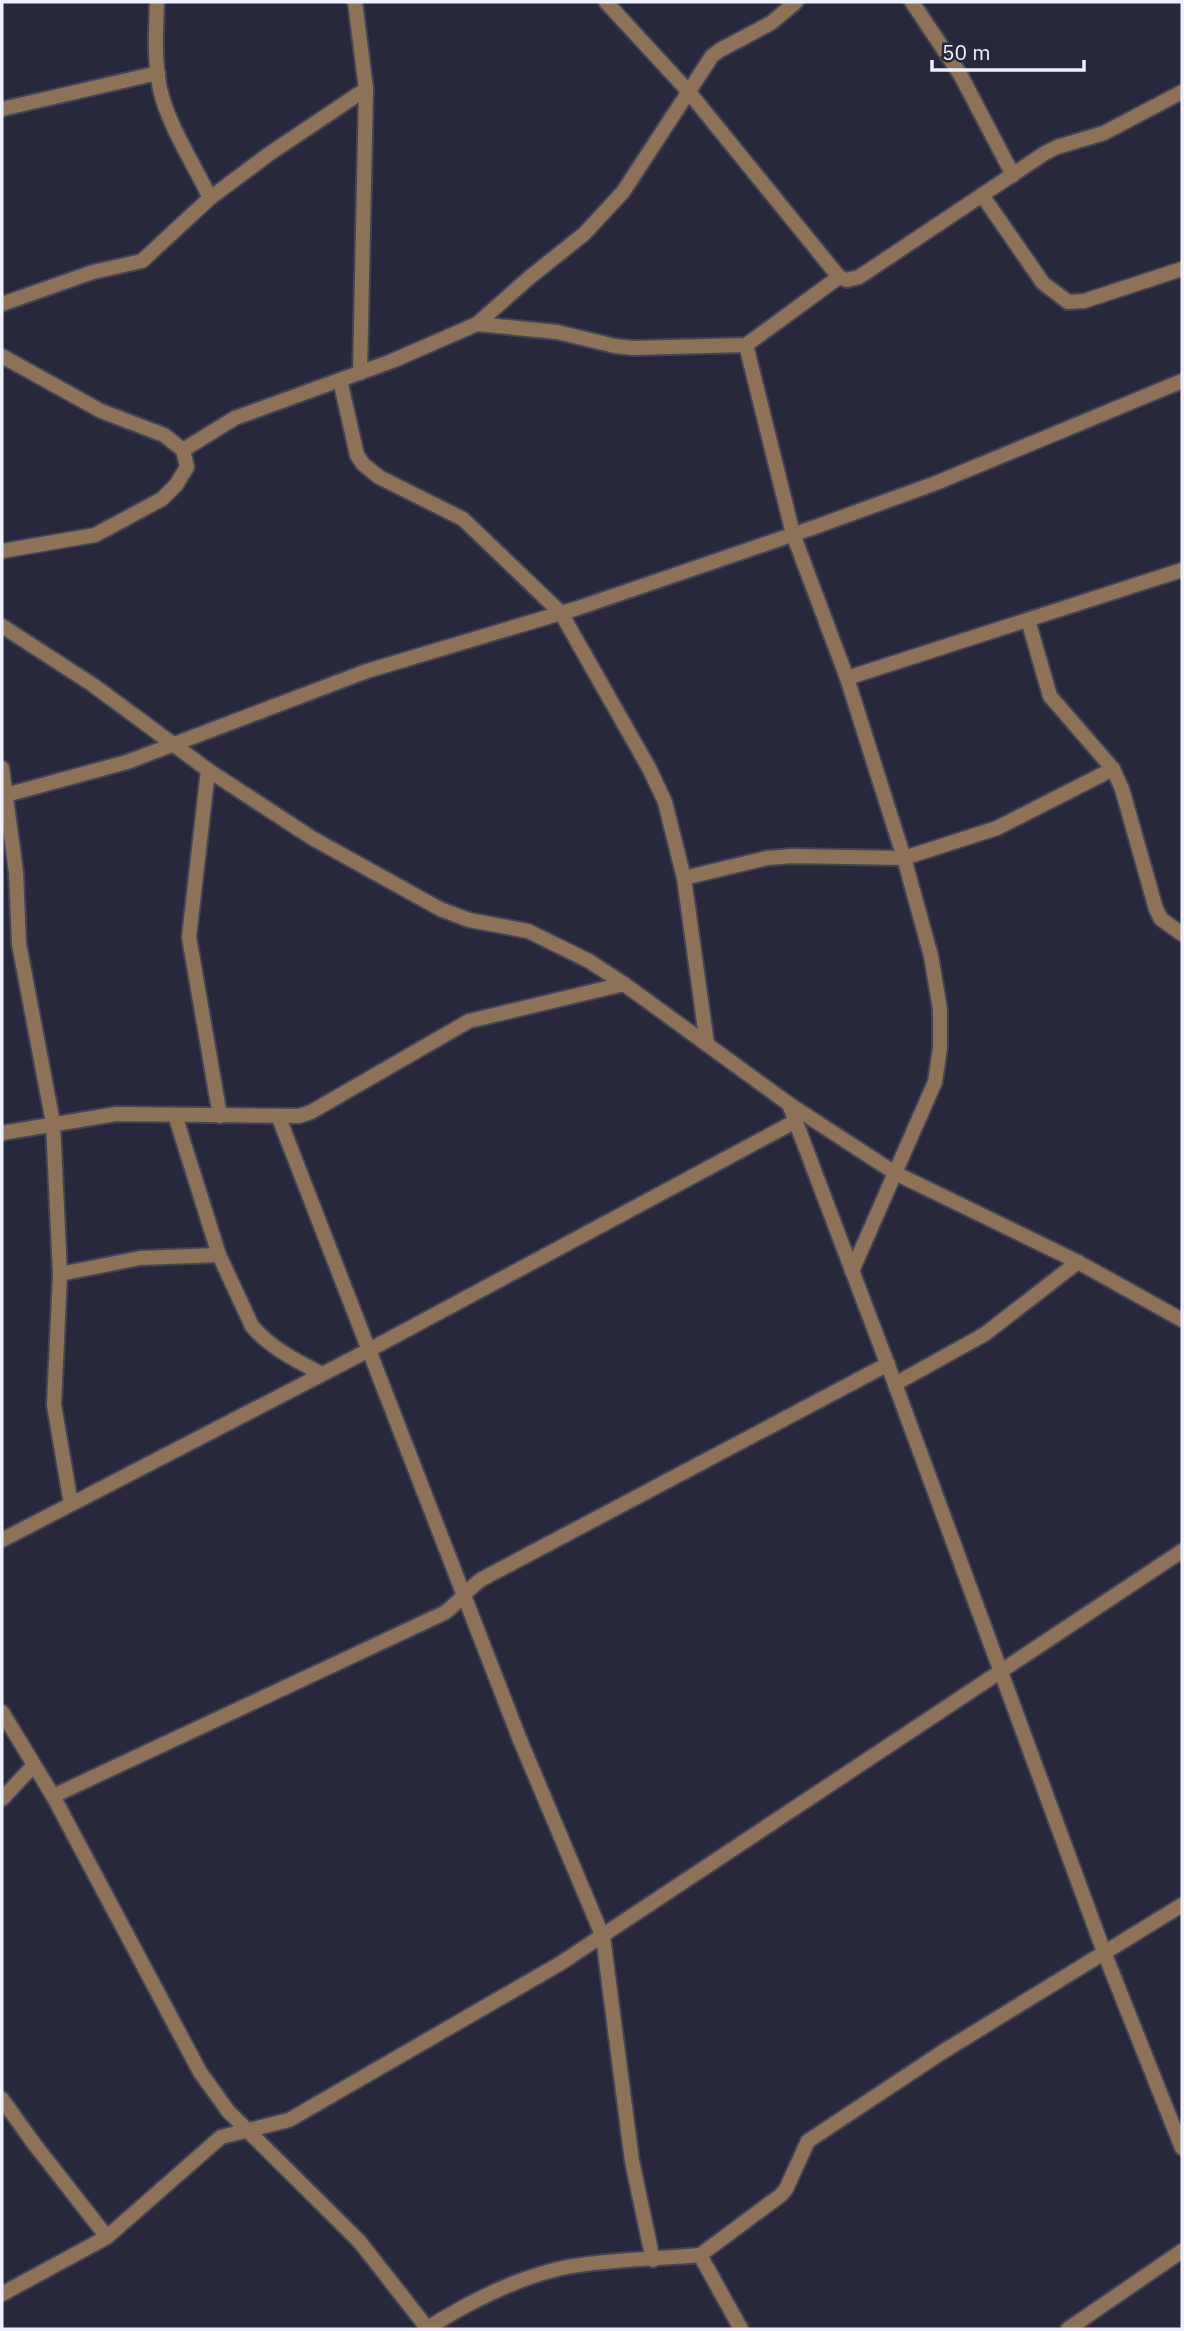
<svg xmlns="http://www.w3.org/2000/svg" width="1184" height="2331" font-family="'IBM Plex Sans',sans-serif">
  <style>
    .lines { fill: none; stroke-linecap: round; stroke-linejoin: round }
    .street-casing { stroke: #444457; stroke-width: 18 }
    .street { stroke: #8d7258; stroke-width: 14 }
  </style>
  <rect width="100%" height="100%" fill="#28283c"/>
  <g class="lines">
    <defs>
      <g id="street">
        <path d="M157 2C156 31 154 60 160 89 168 125 194 164 210 198"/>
        <polyline points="355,2 366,89 360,373"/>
        <polyline points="606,2 688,91 839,277 847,280 859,277 1045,153 1057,147 1104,133 1182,92"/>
        <polyline points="912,2 960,74 1013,175"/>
        <polyline points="2,109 158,73"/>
        <polyline points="982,195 1043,283 1068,302 1084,301 1182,269"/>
        <polyline points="2,304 93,272 142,261 210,198 269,154 366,89"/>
        <polyline points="477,324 557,332 615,346 633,348 746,345 839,277"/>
        <polyline points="746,345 793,534 847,678 904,858 931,956 940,1009 940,1048 935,1082 852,1271"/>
        <polyline points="2,356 101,411 164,435 183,450"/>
        <polyline points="340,380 357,455 363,464 379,477 463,519 561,613 649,768 665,802 684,878 707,1044"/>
        <polyline points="2,551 95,535 162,499 176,485 187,467 183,450 235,418 392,361 477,324 530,277 584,234 623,192 712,56 720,50 771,23 796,2"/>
        <polyline points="1028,620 1050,696 1113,769 1122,789 1156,909 1161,919 1182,934"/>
        <polyline points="2,626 93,685 208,770 312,838 440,909 469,920 528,931 589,961 624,984 789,1104 895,1173 1078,1262 1182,1320"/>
        <polyline points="847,678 1182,570"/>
        <polyline points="2,768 16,872 19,944 53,1123 60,1274 54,1405 71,1504"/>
        <polyline points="208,770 189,937 220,1116"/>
        <polyline points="2,796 127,762 367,671 578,608 815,527 936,483 1182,381"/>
        <polyline points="684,878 767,858 792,856 904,858 997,828 1113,769"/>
        <polyline points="789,1104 895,1384 1104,1952 1182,2148"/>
        <path d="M175 1115 219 1255 252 1326C270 1348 297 1361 322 1374"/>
        <polyline points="279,1118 520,1740 603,1937 632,2161 653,2260"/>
        <polyline points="2,1133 116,1114 299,1116 311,1112 469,1021 624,984"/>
        <polyline points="60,1274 140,1258 219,1255"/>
        <polyline points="895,1384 985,1334 1078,1262"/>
        <polyline points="2,1540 369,1350 794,1122"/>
        <polyline points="2,1712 53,1796 200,2072 228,2111 359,2241 428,2329"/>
        <path d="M53 1796 444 1613C459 1603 467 1589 482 1579L888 1364"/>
        <polyline points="2,1799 34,1765"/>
        <polyline points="2,2099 35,2145 107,2237"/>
        <polyline points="700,2255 781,2195 786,2189 808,2141 944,2051 1182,1905"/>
        <polyline points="2,2294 107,2237 221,2137 289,2120 561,1963 1182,1551"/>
        <path d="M426 2329C469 2302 517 2277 567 2267 611 2259 656 2259 700 2255L741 2329"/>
        <polyline points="1068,2329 1182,2251"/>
      </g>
    </defs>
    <use href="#street" class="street-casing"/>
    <use href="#street" class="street"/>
  </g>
  <rect width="1184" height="2331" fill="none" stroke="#f0f1fe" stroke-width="7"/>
  <path d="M932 60v10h152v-10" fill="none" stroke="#f0f1fe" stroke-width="3.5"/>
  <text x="942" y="60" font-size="21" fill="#f0f1fe" stroke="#28283c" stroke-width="5" paint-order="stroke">50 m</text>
</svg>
